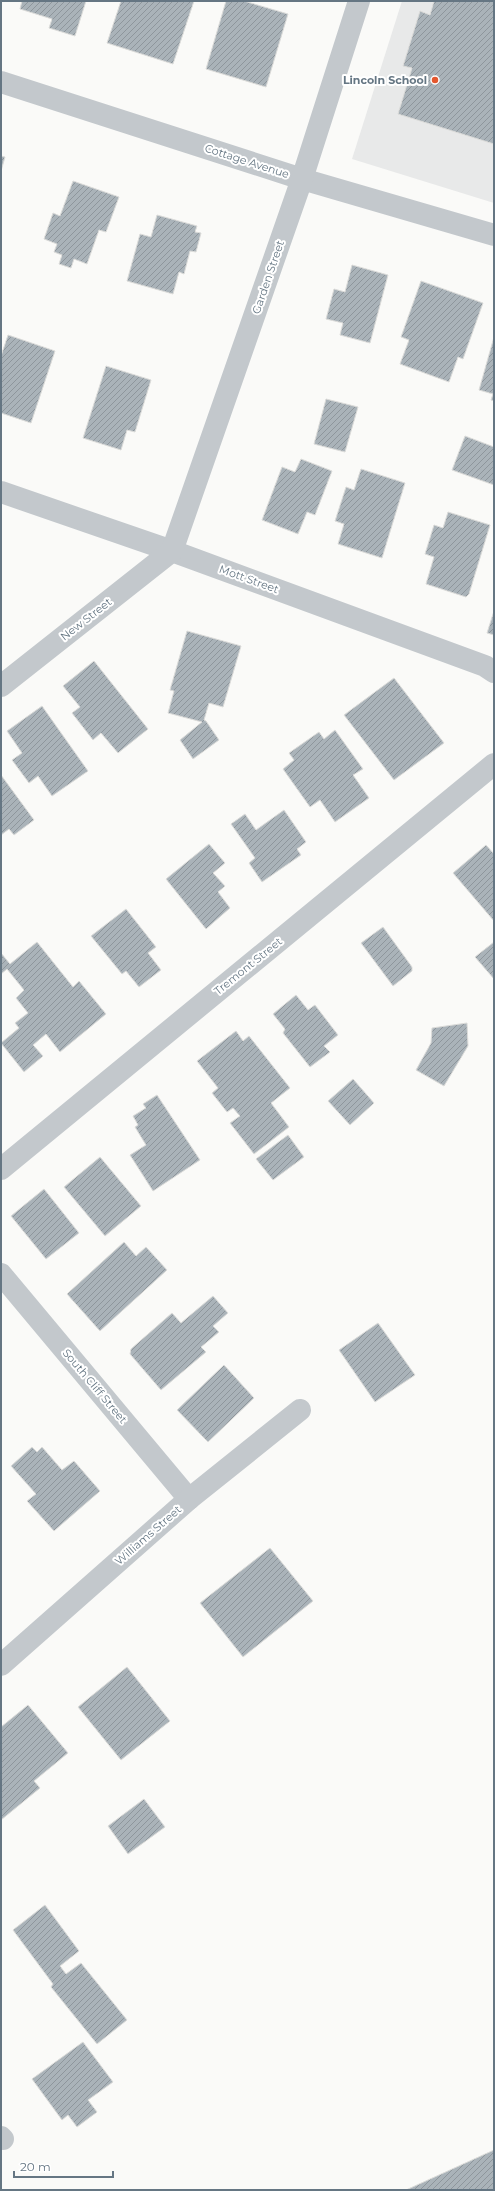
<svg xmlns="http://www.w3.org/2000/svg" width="495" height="2191" font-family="Montserrat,sans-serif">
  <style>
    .built { fill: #e8e9e9 }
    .building { fill: url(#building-hatch); stroke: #dcdcda }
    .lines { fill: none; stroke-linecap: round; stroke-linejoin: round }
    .minor { stroke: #c3c8cc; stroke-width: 22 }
    .tertiary { stroke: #c3c8cc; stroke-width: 22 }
    .poi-dot { fill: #e4572e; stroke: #fff; stroke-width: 1.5 }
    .labels { text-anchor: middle; stroke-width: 4; stroke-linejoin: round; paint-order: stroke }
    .poi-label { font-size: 11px; font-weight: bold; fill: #657683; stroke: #fff; text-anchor: end }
    .street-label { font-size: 11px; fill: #657683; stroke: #fff }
  </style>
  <defs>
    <pattern id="building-hatch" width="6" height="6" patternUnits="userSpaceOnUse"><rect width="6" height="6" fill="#aab3b9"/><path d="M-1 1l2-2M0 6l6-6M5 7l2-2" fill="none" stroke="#8e969c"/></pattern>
  </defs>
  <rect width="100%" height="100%" fill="#fafaf8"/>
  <polygon class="built" points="402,1 494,1 494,203 352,159"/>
  <g class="building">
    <polygon points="22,1 86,1 75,36 49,28 52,19 20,9"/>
    <polygon points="121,1 194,1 173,64 107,43"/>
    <polygon points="226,1 244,1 288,14 266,87 206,69"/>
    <polygon points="434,1 494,1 494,144 398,114 412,68 403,66 420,11 430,15"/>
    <polygon points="1,156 5,157 1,171"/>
    <polygon points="73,181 119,197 106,232 99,230 87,264 74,259 71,268 59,264 62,255 54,252 57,244 44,239 53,213 60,216"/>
    <polygon points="157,215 197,226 195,232 201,233 196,252 190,251 184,274 179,272 173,294 127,281 140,234 151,237"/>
    <polygon points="352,265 388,275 370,343 340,335 343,323 326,319 334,289 345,292"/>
    <polygon points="421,281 483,303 463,359 458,357 449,382 400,364 409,340 401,337"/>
    <polygon points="8,335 55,351 31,423 1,413 1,356"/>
    <polygon points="494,337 494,401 491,400 493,394 479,390"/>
    <polygon points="106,366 151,380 135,432 127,430 121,450 83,438"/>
    <polygon points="326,399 358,407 345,452 314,444"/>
    <polygon points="465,436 494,447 494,485 452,470"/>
    <polygon points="301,459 332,471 315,515 307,512 298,534 262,520 282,467 295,472"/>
    <polygon points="361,469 405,483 382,558 338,544 344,524 335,521 346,487 354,490"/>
    <polygon points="448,512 490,525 469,594 466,597 426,584 434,557 425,554 434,525 443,528"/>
    <polygon points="494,611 494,635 487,633"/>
    <polygon points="187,631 241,646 223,707 209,703 204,720 206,721 219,740 193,759 180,740 202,722 168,713 174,691 170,690"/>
    <polygon points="94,661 148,729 118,753 101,733 93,740 72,713 80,707 63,686"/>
    <polygon points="394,678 444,743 394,780 344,715"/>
    <polygon points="42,706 88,771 52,796 38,776 29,783 12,760 22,753 7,731"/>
    <polygon points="335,730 363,769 353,775 369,798 335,822 320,800 310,807 283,769 294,760 289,753 319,732 324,739"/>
    <polygon points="1,775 34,820 14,835 9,829 1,835"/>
    <polygon points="284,810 306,842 297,849 301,855 262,882 249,863 255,858 231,824 245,814 256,830"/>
    <polygon points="209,844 225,863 213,873 225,886 218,892 230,908 206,929 166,879"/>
    <polygon points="486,845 494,854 494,921 453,873"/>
    <polygon points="126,909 156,947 148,953 161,970 139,987 126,971 122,974 91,936"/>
    <polygon points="383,927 412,967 412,971 393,986 361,943"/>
    <polygon points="37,942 73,987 79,981 106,1014 60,1052 46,1034 33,1045 43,1056 24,1072 1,1043 19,1028 15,1023 28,1013 16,998 24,990 7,969 1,974 1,953 10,964"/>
    <polygon points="494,942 494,979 475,957"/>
    <polygon points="296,995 308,1010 315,1005 338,1035 324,1046 330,1052 310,1067 283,1033 285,1029 273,1014"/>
    <polygon points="467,1023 468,1046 444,1086 416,1070 431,1043 432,1028"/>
    <polygon points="236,1031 243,1041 249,1036 290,1088 271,1103 289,1127 254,1154 230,1123 240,1116 233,1108 227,1112 212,1093 218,1088 197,1061"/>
    <polygon points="353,1079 374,1103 350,1125 328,1101"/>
    <polygon points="157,1095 200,1160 153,1191 130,1155 146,1145 135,1127 138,1125 133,1116 146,1108 143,1104"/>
    <polygon points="288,1135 304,1157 273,1180 256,1159"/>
    <polygon points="100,1157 141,1206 105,1236 64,1187"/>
    <polygon points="44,1189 79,1233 46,1259 11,1216"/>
    <polygon points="124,1242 136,1256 146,1247 167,1270 100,1331 67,1294"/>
    <polygon points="213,1296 228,1313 213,1326 219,1332 201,1347 206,1352 161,1390 130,1354 131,1349 172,1313 181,1323"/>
    <polygon points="378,1323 415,1375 375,1402 339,1350"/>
    <polygon points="224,1365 254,1398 208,1442 177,1410"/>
    <polygon points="32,1447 37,1452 42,1447 62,1470 74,1461 100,1491 54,1531 27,1501 36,1494 11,1466"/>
    <polygon points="270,1548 313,1601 243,1657 200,1603"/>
    <polygon points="127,1667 170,1721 121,1760 78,1707"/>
    <polygon points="28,1705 68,1753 34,1781 40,1788 1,1820 1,1727"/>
    <polygon points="144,1799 165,1827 128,1854 108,1826"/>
    <polygon points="45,1905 79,1951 60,1966 66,1974 81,1963 127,2020 97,2044 51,1987 53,1984 13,1930"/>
    <polygon points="83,2042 113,2082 88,2100 97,2112 77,2127 68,2115 62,2120 32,2079"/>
    <polygon points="494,2150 494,2190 406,2190"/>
  </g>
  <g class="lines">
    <g class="minor">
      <polyline points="1,82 302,179 494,235"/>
      <polyline points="1,492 172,551 485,666 494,672"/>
      <polyline points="1,686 172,551 302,179 359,1"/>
      <polyline points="1,1274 189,1499"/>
      <polyline points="1,1665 189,1499 300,1410"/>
      <polyline points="1,2137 3,2139"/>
    </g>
    <polyline class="tertiary" points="1,1169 494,764"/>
  </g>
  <circle class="poi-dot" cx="435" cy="80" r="4"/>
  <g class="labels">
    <g class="poi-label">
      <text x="427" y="84">Lincoln School</text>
    </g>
    <g class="street-label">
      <text transform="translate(247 161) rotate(18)" y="4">Cottage Avenue</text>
      <text transform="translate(268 277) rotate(-71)" y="4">Garden Street</text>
      <text transform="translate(249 579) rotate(20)" y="4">Mott Street</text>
      <text transform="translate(86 619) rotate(-38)" y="4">New Street</text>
      <text transform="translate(248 966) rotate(-39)" y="4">Tremont Street</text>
      <text transform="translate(95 1386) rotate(50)" y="4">South Cliff Street</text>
      <text transform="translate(148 1535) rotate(-41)" y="4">Williams Street</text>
    </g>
  </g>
  <rect width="495" height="2191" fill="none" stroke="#657683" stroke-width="4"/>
  <path d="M14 2171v6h99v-6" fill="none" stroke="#657683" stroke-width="2"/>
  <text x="20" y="2171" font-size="12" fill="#657683" stroke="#ffffff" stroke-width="3" paint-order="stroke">20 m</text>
</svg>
